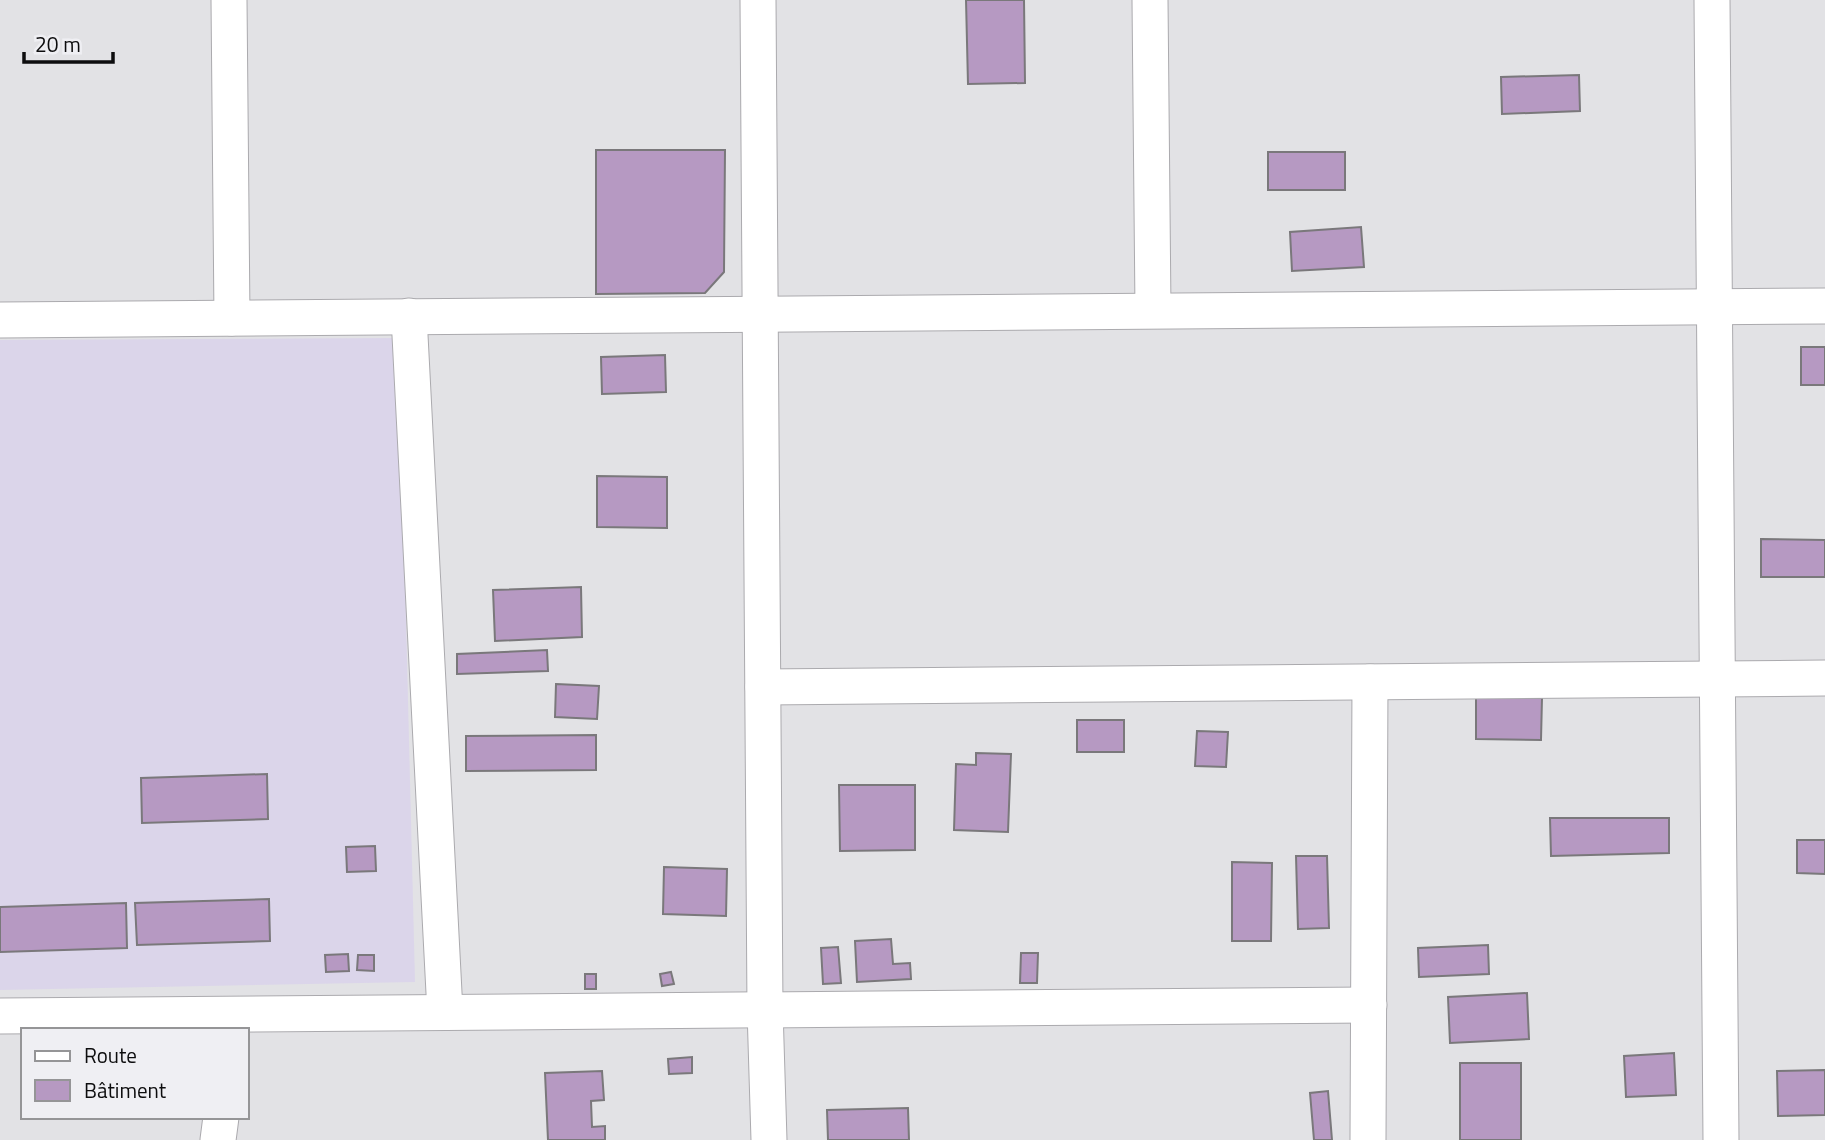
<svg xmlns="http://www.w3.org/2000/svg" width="1825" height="1140" font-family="'Titillium Web',sans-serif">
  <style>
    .education { fill: #dbd5ea }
    .building { fill: #b699c2; stroke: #7a787b; stroke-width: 2 }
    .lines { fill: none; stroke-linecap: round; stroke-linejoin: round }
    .street-casing { stroke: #abaaae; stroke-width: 37 }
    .street { stroke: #fff; stroke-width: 35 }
  </style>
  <rect width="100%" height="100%" fill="#e2e2e5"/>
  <polygon class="education" points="399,338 415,982 0,990 0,340"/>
  <g class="building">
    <polygon points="966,0 1024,0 1025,83 968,84"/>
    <polygon points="1579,75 1580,111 1502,114 1501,77"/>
    <polygon points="596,150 725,150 724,272 705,293 596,294"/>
    <rect x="1268" y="152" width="77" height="38"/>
    <polygon points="1361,227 1364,267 1292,271 1290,232"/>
    <rect x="1801" y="347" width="24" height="38"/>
    <polygon points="665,355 666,392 602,394 601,357"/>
    <polygon points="597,476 667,477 667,528 597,527"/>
    <polygon points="1761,539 1825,540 1825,577 1761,577"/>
    <polygon points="581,587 582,637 495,641 493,590"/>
    <polygon points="547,650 548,671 457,674 457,654"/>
    <polygon points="556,684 599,686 597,719 555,717"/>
    <polygon points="1476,697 1542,698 1541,740 1476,739"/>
    <rect x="1077" y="720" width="47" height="32"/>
    <polygon points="1197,731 1228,732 1226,767 1195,766"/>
    <polygon points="596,735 596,770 466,771 466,736"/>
    <polygon points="976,753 1011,754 1008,832 954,830 956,764 976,765"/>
    <polygon points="267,774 268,819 142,823 141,778"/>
    <polygon points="839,785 915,785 915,850 840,851"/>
    <polygon points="1550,818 1669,818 1669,853 1551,856"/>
    <polygon points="1797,840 1825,840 1825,874 1797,873"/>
    <polygon points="375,846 376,871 347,872 346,847"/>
    <polygon points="1296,856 1327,856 1329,928 1298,929"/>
    <polygon points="1232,862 1272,863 1271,941 1232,941"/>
    <polygon points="664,867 727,869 726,916 663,914"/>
    <polygon points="269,899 270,941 137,945 135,903"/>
    <polygon points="126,903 127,948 0,952 0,907"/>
    <polygon points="891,939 893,964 910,963 911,979 857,982 855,941"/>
    <polygon points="1488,945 1489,974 1419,977 1418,948"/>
    <polygon points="838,947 841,983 823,984 821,948"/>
    <polygon points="1021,953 1038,953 1037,983 1020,983"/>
    <polygon points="348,954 349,971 326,972 325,955"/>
    <polygon points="358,955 374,955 374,971 357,970"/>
    <polygon points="671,972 674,984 662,986 660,974"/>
    <rect x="585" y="974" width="11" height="15"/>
    <polygon points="1527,993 1529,1039 1450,1043 1448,997"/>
    <polygon points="1674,1053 1676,1095 1626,1097 1624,1056"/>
    <polygon points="692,1057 692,1073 669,1074 668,1059"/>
    <rect x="1460" y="1063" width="61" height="77"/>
    <polygon points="1825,1070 1825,1115 1778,1116 1777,1071"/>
    <polygon points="602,1071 604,1100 591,1101 592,1127 605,1126 605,1140 548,1140 545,1073"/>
    <polygon points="1328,1091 1332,1140 1314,1140 1310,1093"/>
    <polygon points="908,1108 909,1140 828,1140 827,1110"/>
  </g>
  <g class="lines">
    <defs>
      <g id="street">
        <polyline points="229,0 232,318"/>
        <polyline points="758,0 765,1009 769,1140"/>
        <polyline points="1150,0 1153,310"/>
        <polyline points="1712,0 1721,1140"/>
        <polyline points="409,316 445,1012"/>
        <polyline points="0,320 1825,306"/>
        <polyline points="763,687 1825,678"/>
        <polyline points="0,1016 1369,1005"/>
        <polyline points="218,1140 221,1117"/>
        <polyline points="1368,1140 1370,682"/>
      </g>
    </defs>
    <use href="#street" class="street-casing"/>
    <use href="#street" class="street"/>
  </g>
  <rect x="21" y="1028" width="228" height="91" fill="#efeff3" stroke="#959597" stroke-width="2"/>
  <rect x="35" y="1051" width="35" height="10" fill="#ffffff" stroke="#959597" stroke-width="2"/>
  <text x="84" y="1063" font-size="21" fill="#0d0d0e">Route</text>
  <rect x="35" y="1080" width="35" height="21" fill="#b699c2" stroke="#959597" stroke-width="2"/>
  <text x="84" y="1098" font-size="21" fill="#0d0d0e">Bâtiment</text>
  <path d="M24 52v10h89v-10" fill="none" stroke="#0d0d0e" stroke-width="3.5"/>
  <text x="35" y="52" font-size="21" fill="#0d0d0e" stroke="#efeff3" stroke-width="5" paint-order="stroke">20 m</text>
</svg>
